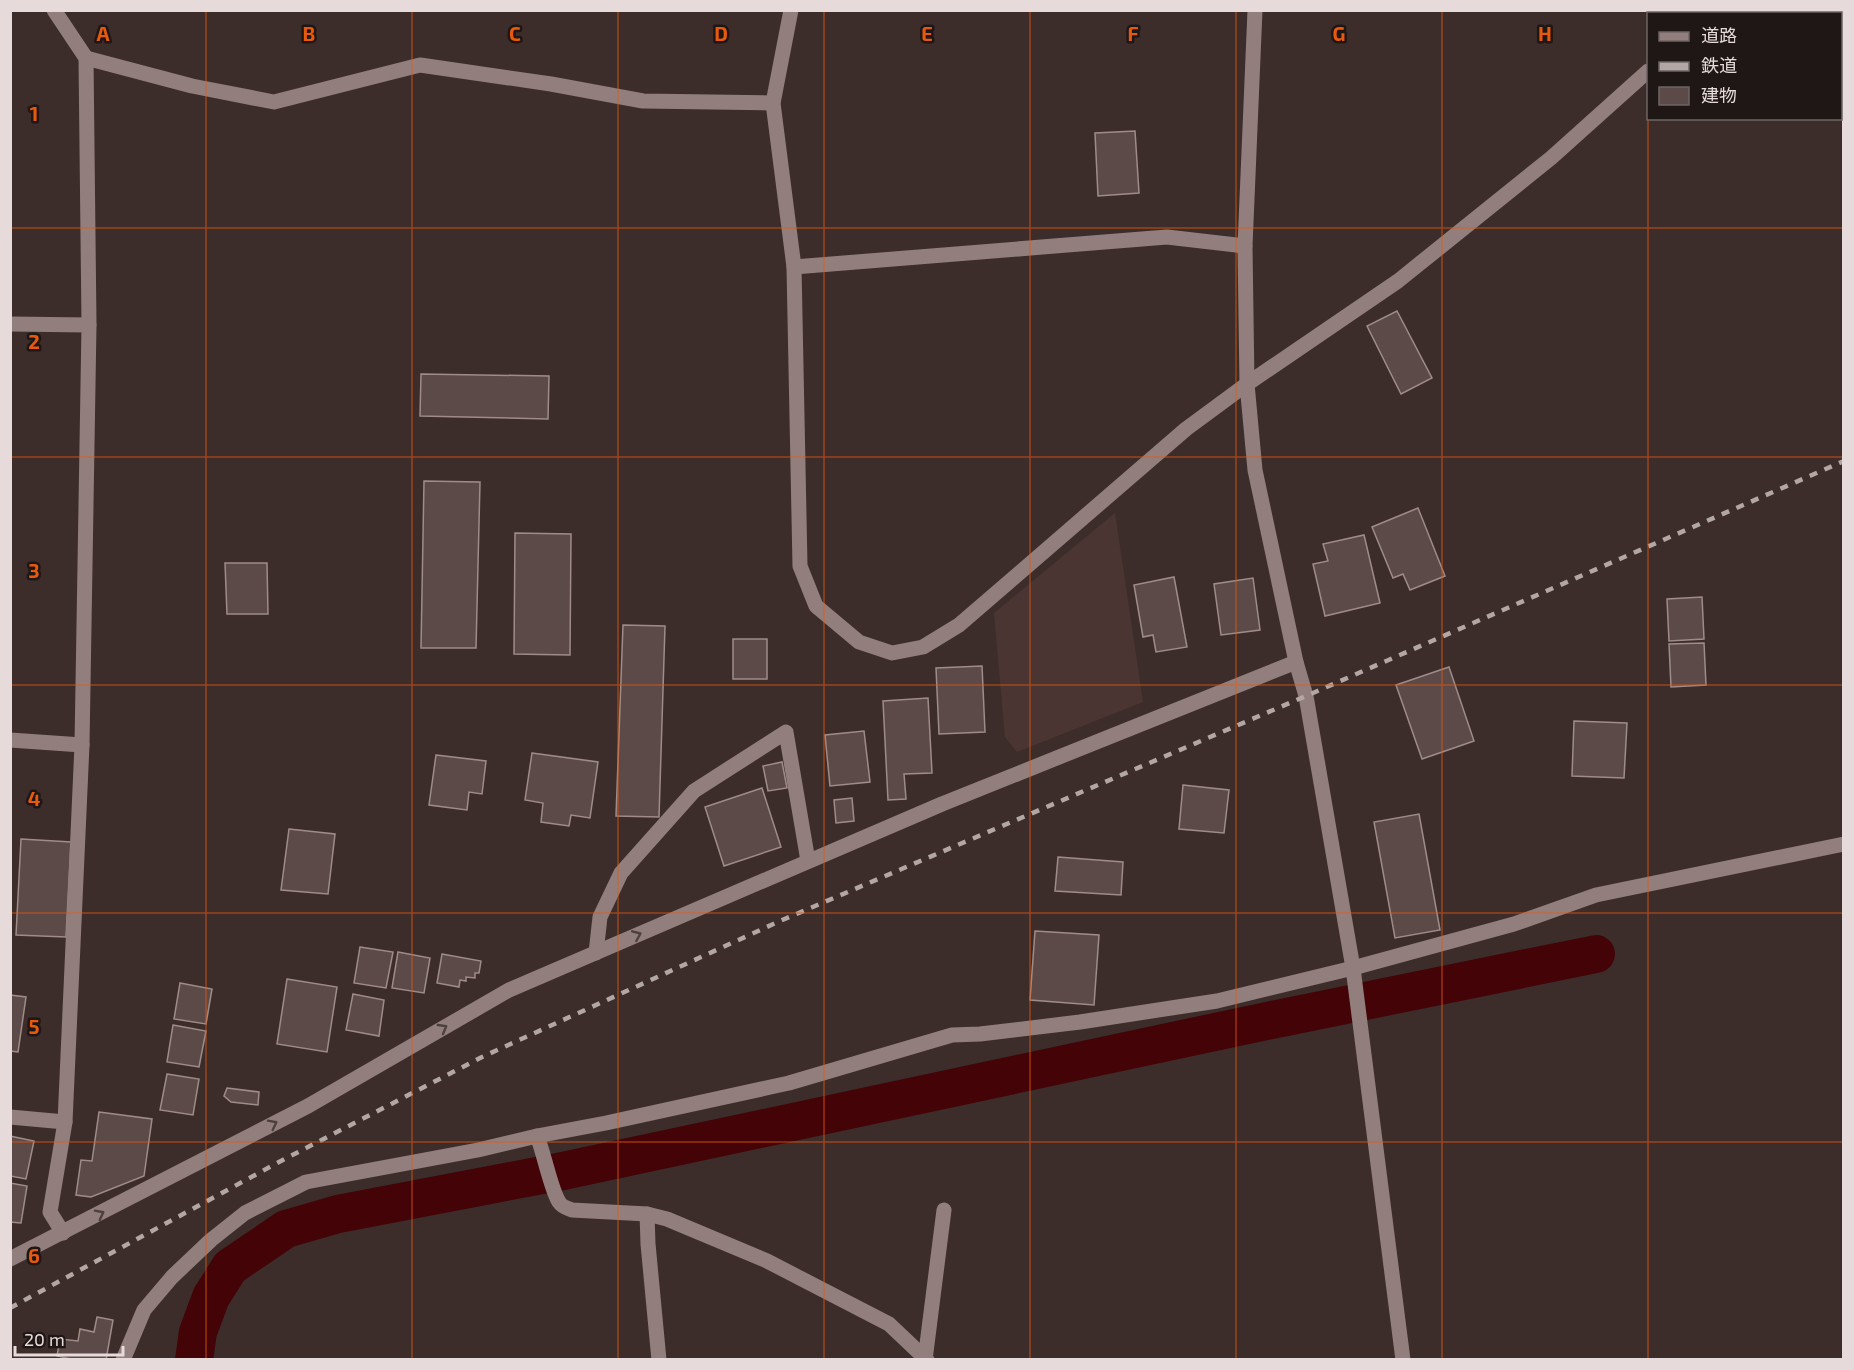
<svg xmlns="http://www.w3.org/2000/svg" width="1854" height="1370" font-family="'Exo 2','Noto Sans JP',sans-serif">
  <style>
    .built { fill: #4b3532 }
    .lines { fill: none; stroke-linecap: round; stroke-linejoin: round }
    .canal { stroke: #440407; stroke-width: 38 }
    .building { fill: #5c4a48; stroke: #9f8c89; stroke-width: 1.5 }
    .lane { stroke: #927f7d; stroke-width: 15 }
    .street { stroke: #927f7d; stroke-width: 15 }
    .rail { stroke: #b3a7a6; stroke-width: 4.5; stroke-dasharray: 8 8; stroke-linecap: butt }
    .oneway { stroke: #4c413f }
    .grid { fill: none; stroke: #e8590c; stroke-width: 1.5; stroke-opacity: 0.55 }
    .grid-label { font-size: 20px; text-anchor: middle; font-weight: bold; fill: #e8590c; stroke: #1e1716; stroke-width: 5; stroke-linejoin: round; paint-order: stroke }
  </style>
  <rect width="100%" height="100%" fill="#3c2d2b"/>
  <polygon class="built" points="1115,513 1143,702 1017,752 1005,737 994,613"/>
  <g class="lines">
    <polyline class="canal" points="194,1360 198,1332 211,1297 230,1267 286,1229 338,1214 563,1171 1262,1022 1596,954"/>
  </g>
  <g class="building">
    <polygon points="1135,131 1139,193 1098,196 1095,133"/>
    <polygon points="1397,311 1432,378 1401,394 1367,326"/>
    <polygon points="421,374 549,376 548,419 420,416"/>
    <polygon points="424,481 480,482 476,648 421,648"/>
    <polygon points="1418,508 1445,576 1410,590 1403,574 1393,578 1372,527"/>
    <polygon points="515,533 571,534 570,655 514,654"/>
    <polygon points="1364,535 1380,603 1325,616 1313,564 1328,561 1323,544"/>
    <polygon points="225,563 267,563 268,614 227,614"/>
    <polygon points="1174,577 1187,647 1156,652 1153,635 1143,637 1134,585"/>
    <polygon points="1253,578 1260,630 1221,635 1214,584"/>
    <polygon points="1702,597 1704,639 1669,641 1667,599"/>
    <polygon points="623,625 665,626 659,817 616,816"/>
    <rect x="733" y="639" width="34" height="40"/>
    <polygon points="1704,643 1706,685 1671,687 1669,644"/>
    <polygon points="982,666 985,732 939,734 936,668"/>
    <polygon points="1449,667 1474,741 1422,759 1396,685"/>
    <polygon points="928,698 932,773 904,774 906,799 888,800 883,701"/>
    <polygon points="1574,721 1627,723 1624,778 1572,776"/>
    <polygon points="864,731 870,782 830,786 825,735"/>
    <polygon points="532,753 598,762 590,818 571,815 569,826 541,822 543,803 525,800"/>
    <polygon points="436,755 486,761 482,794 469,792 467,810 429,805"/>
    <polygon points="782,762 787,788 768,791 763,766"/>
    <polygon points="1183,785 1229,790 1224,833 1179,829"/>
    <polygon points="762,788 781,847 724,866 705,807"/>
    <polygon points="852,798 854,821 836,823 834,800"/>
    <polygon points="1419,814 1440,930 1395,938 1374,822"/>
    <polygon points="289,829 335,834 328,894 281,890"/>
    <polygon points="21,839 71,842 66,937 16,935"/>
    <polygon points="1058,857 1123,862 1121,895 1055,891"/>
    <polygon points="1035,931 1099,935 1094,1005 1030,1000"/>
    <polygon points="360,947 393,952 386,988 354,983"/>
    <polygon points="398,952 430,958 424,993 392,988"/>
    <polygon points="442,954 481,961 479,973 475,973 475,978 466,977 466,981 460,980 459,987 437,983"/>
    <polygon points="287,979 337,987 327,1052 277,1044"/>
    <polygon points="180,983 212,989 206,1024 174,1019"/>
    <polygon points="353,994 384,1000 379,1036 346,1030"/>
    <polygon points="10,995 26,997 18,1052 10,1051"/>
    <polygon points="173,1025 206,1031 199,1067 167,1062"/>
    <polygon points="167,1074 199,1079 193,1115 160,1110"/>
    <polygon points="227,1088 259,1092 258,1105 231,1102 224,1096"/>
    <polygon points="99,1112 152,1119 144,1176 91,1197 76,1195 81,1160 92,1161"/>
    <polygon points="10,1136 34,1141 26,1179 10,1176"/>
    <polygon points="10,1183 27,1186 21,1223 10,1222"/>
    <polygon points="97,1317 113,1320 106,1360 76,1360 57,1356 60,1339 78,1341 80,1329 94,1332"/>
  </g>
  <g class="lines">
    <g class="lane">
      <polyline points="791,10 773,103 794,267 800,566 816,606 859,642 892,653 923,647 959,625 1186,429 1247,384"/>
      <polyline points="86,58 192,86 274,102 420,65 551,84 643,101 773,103"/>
      <polyline points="596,953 600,917 621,873 694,791 786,732 808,861"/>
      <path d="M537 1136C544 1153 551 1190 559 1202 562 1207 567 1208 572 1210L647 1214"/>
      <polyline points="123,1360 144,1310 172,1277 211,1240 245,1213 306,1182 478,1150 537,1136 606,1123 789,1083 952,1035 980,1034 1080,1022 1217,1001 1353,968"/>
      <polyline points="925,1360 944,1210"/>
    </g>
    <g class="street">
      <polyline points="54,10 86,58 89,325 82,745 65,1122 50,1212 63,1233"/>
      <polyline points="1255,10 1245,246 1247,384 1255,470 1296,662 1306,696 1353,968 1403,1360"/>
      <polyline points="1712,14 1716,10"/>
      <polyline points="794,267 1167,237 1245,246"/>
      <polyline points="10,324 89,325"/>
      <polyline points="1247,384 1398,281 1551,158 1648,71"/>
      <polyline points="10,740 82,745"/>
      <polyline points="1353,968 1514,924 1596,895 1844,844"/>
      <polyline points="10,1117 65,1122"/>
      <polyline points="10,1259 308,1106 509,990 942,804 1296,662"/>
      <polyline points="659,1360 648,1244 647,1214 667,1219 767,1261 889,1324 927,1360"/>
    </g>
    <polyline class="rail" points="10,1308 279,1162 482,1057 780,921 1306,696 1844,461"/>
  </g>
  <defs><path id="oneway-chevron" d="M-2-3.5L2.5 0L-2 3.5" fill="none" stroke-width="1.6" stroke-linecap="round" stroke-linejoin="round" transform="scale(1.5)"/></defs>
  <g class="oneway">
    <use href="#oneway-chevron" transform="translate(637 935) rotate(-23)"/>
    <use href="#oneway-chevron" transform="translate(443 1028) rotate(-30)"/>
    <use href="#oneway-chevron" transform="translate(273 1124) rotate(-27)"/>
    <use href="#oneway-chevron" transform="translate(100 1214) rotate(-27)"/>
  </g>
  <path class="grid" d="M206 10V1360M412 10V1360M618 10V1360M824 10V1360M1030 10V1360M1236 10V1360M1442 10V1360M1648 10V1360M10 228H1844M10 457H1844M10 685H1844M10 913H1844M10 1142H1844"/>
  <g class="grid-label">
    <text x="103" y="41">A</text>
    <text x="309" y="41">B</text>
    <text x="515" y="41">C</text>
    <text x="721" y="41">D</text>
    <text x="927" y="41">E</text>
    <text x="1133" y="41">F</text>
    <text x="1339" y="41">G</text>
    <text x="1545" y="41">H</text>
    <text x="34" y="121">1</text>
    <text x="34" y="349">2</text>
    <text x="34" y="578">3</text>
    <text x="34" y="806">4</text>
    <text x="34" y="1034">5</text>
    <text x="34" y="1263">6</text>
  </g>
  <rect width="1854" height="1370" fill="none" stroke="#e6dbda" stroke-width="24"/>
  <rect x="1647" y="12" width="195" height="108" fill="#1e1716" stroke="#6e6564" stroke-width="1.5"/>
  <rect x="1659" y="32" width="30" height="9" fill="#927f7d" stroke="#6e6564" stroke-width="1.5"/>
  <text x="1701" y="42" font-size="18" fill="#e6dbda">道路</text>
  <rect x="1659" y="62" width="30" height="9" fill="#b3a7a6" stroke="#6e6564" stroke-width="1.5"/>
  <text x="1701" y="72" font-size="18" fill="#e6dbda">鉄道</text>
  <rect x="1659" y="87" width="30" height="18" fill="#5c4a48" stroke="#6e6564" stroke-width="1.5"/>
  <text x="1701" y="102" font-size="18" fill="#e6dbda">建物</text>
  <path d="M15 1346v9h108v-9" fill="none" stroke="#e6dbda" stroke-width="3"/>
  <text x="24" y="1346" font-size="18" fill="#e6dbda" stroke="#1e1716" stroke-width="4.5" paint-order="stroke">20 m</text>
</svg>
